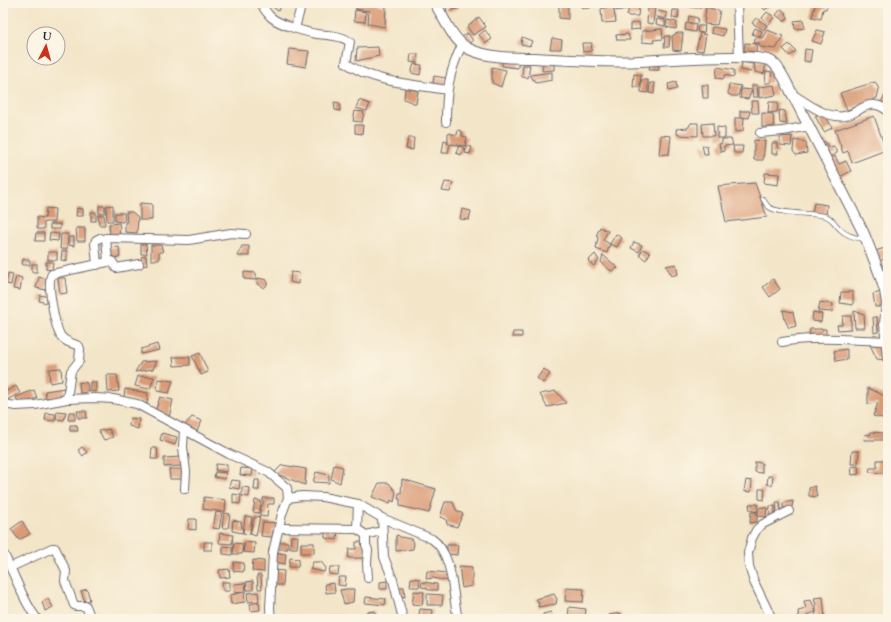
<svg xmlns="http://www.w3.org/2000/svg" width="891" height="622" font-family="Cardo,serif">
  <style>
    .building { fill: #d99a75 }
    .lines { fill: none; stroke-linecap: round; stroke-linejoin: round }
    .service-casing { stroke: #6b666c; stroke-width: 5.5 }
    .minor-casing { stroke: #6b666c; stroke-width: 10 }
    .tertiary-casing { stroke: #6b666c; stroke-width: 12 }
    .service { stroke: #fff; stroke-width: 4 }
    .minor { stroke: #fff; stroke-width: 8 }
    .tertiary { stroke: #fff; stroke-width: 10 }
  </style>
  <rect width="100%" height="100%" fill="#fcf5e5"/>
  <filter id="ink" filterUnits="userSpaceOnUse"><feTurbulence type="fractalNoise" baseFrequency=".025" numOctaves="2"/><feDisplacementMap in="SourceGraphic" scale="8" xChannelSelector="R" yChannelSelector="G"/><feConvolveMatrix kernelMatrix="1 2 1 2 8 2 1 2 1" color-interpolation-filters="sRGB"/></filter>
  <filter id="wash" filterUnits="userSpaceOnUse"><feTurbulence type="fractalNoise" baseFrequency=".012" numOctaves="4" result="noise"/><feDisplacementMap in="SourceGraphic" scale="16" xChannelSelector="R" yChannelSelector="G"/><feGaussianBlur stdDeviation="0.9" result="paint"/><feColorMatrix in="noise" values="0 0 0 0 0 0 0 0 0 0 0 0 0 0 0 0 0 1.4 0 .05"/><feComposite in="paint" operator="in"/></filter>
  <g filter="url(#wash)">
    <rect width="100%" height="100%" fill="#f3e5c8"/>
    <g id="blocks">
      <g class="building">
        <polygon points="268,3 283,3 278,11"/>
        <polygon points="356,3 373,3 386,6 385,27 368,24 369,11 356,9"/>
        <polygon points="454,3 457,3 459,8 447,12 446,5"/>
        <polygon points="580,3 590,3 590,8 582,8"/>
        <polygon points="625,3 627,9 616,11 615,4"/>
        <polygon points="691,3 701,3 700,8 690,7"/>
        <polygon points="758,3 772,3 765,10"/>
        <polygon points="816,3 829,3 826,9 823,9 821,19 812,17"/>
        <polygon points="559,4 568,5 568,19 559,18"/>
        <polygon points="613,5 616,22 602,23 601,9"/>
        <polygon points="629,7 639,7 638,16 627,16"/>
        <polygon points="706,7 720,11 717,25 704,24"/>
        <polygon points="648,8 655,8 653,24 647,23"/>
        <polygon points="781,9 786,13 788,19 784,21 776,15"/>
        <polygon points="355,10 366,12 365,22 354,21"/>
        <polygon points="673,10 679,10 678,19 672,18"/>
        <polygon points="658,11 667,13 666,19 657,17"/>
        <polygon points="767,12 774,17 769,24 762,18"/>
        <polygon points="689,16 698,18 697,24 688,22"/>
        <polygon points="479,17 486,27 473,35 467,27"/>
        <polygon points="756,18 767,25 764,30 752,23"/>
        <polygon points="657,19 665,20 665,26 656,24"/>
        <polygon points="667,20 677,22 676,29 666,27"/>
        <polygon points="803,20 805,28 795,29 794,21"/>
        <polygon points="639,22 640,29 630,30 630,24"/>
        <polygon points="686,23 696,25 695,32 685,30"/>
        <polygon points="698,26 705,26 704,33 697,32"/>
        <polygon points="712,27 725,29 723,36 711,33"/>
        <polygon points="755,28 762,31 760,37 752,34"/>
        <polygon points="662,29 663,39 653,40 654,43 642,42 642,31"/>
        <polygon points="485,30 492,39 486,43 479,35"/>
        <polygon points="767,30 783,36 776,49 760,47 759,43 754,44 755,38 762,38"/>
        <polygon points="817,30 825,32 821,44 812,41"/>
        <polygon points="468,33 473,41 466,45 462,37"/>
        <polygon points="677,33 683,33 681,51 673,50 672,36"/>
        <polygon points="700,33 706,35 703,51 696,50"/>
        <polygon points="628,34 630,40 617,40 616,35"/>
        <polygon points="665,36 670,36 669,47 664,47"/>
        <polygon points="522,37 532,41 530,46 521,44"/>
        <polygon points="552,38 562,40 561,49 550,49"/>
        <polygon points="582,43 592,43 591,51 583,52"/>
        <polygon points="745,43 757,44 756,52 744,51"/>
        <polygon points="789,44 796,51 790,56 783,49"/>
        <polygon points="378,47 379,56 356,61 357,48"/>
        <polygon points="289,49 309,51 306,67 287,64"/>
        <polygon points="805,49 812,50 810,62 804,61"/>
        <polygon points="411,54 418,54 417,63 410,62"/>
        <polygon points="502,60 518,61 518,68 502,66"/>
        <polygon points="658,61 659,70 649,70 650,62"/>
        <polygon points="754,61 766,62 764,74 755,72"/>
        <polygon points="742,62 753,64 751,72 741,70"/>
        <polygon points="543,63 554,63 554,70 542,71"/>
        <polygon points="414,64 422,65 420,75 411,73"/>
        <polygon points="523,65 530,65 528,78 522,77"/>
        <polygon points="492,67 506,70 501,87 492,83"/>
        <polygon points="717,67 734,70 734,77 724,75 724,79 716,78"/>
        <polygon points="766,71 772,72 771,83 765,83"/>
        <polygon points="552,72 552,80 536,83 530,75"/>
        <polygon points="634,74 641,75 640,87 633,87"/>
        <polygon points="434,76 446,78 445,86 433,83"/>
        <polygon points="641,80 648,80 648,93 641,92"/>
        <polygon points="676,82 677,89 669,91 668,84"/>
        <polygon points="875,82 879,89 877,98 847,110 840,93"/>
        <polygon points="650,83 655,83 654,94 649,93"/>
        <polygon points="729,84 741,86 738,96 732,96 728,94"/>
        <polygon points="702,85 708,85 708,98 703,98"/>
        <polygon points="752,85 757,85 758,97 753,97 752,90 748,99 740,98 741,89 752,90"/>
        <polygon points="774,85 776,95 759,98 759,87"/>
        <polygon points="405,88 418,91 416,104 404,99"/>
        <polygon points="888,90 888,108 880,104"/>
        <polygon points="359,100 370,104 367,111 356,108"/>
        <polygon points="751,101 758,101 759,113 752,113"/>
        <polygon points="334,102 340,103 340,111 335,110"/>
        <polygon points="769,102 778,102 777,112 768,113"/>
        <polygon points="779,110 785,111 787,124 780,123"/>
        <polygon points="355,111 364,112 362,122 353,121"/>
        <polygon points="740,111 750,111 749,118 740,117"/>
        <polygon points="824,112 832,128 824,132 815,116"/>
        <polygon points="762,113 773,114 774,127 762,127"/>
        <polygon points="874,116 886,150 852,163 848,151 843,153 835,130"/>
        <polygon points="735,118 744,118 743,131 735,132"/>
        <polygon points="691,123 698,123 698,136 678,135 676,129 688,128"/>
        <polygon points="713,123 714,136 703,136 702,124"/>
        <polygon points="355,125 363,125 362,134 355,133"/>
        <polygon points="717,127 725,128 725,138 717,138"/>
        <polygon points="458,130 462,131 462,136 467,137 465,146 450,144 448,153 442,153 444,140 447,141 447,144 448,144 448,133 457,135"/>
        <polygon points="661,135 671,136 669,154 659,155"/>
        <polygon points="792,136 791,146 780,145 780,137"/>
        <polygon points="408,138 414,138 413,150 406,149"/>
        <polygon points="722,139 731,139 733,145 724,146 724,151 721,152 719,144 722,143"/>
        <polygon points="754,140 765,141 763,160 754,160"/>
        <polygon points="794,140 806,142 807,153 796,155 793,151"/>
        <polygon points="825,141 828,147 834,146 837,153 828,158 820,144"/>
        <polygon points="772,143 777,143 778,154 772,154"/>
        <polygon points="702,145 707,146 708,154 704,154"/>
        <polygon points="459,146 464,148 461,155 456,153"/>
        <polygon points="466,146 472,147 470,154 465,153"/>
        <polygon points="733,146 743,146 742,153 734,153"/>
        <polygon points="835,156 839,164 846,161 851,171 838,178 828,160"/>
        <polygon points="765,173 779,174 778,185 764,183"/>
        <polygon points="445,182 453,183 450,192 442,191"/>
        <polygon points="755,183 767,217 726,222 718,186"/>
        <polygon points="140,203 152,204 152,220 140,220"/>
        <polygon points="814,203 827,205 826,215 812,213"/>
        <polygon points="113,205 113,221 107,221 106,206"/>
        <rect x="99" y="206" width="6" height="7"/>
        <polygon points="46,208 55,209 54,222 44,222 44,229 37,229 37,217 45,218"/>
        <polygon points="77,208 83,209 83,216 76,216"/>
        <polygon points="462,209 471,211 469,220 460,219"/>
        <rect x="91" y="212" width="5" height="9"/>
        <polygon points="126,212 132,212 138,217 137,233 125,232 125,222 127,222"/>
        <polygon points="115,213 124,213 125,220 122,222 115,221"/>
        <polygon points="98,215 104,215 105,225 99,225"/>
        <polygon points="119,223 120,228 119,236 110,236 109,224"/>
        <rect x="50" y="224" width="10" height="5"/>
        <polygon points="600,227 608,231 603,240 610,244 607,253 596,249 598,237 596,236"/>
        <polygon points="76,228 85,228 85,241 77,241"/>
        <polygon points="36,233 44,233 44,241 35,241"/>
        <polygon points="50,233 59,234 58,241 49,240"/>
        <polygon points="61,234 68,234 67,249 60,249"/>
        <polygon points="616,234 622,238 617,247 610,244"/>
        <polygon points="69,237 74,237 74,246 69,245"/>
        <polygon points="634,242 642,245 639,252 631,248"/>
        <polygon points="141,244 146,244 147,254 141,254"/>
        <polygon points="151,245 161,245 163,252 159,252 159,260 151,260"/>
        <polygon points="242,246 249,246 249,256 237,256"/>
        <polygon points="119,247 120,257 108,259 107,248"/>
        <polygon points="885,248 888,253 888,258 879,261 875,251"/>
        <polygon points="643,249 650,253 646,260 639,255"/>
        <polygon points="62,251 67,251 67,261 61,260"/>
        <rect x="48" y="252" width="9" height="8"/>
        <polygon points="595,254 599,260 594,266 588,261"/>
        <polygon points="603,255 618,268 611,271 601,262"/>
        <polygon points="146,256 147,265 142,266 141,257"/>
        <polygon points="23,259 30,260 30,265 22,265"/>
        <polygon points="46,262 53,262 52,270 46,269"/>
        <rect x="32" y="264" width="5" height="8"/>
        <polygon points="676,264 678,274 672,276 666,266"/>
        <polygon points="244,272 256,273 256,280 244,279"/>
        <polygon points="291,272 299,273 298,284 290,282"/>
        <polygon points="8,273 13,274 11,285 6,284"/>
        <polygon points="16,276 22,278 20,290 13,289"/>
        <polygon points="39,277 49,280 46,290 36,288"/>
        <polygon points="58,278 65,278 67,293 60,294"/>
        <polygon points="258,278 267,280 267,285 264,288 257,284"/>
        <polygon points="773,279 780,289 770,297 763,287"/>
        <polygon points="841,292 853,292 853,305 840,303"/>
        <polygon points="882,292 884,306 875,307 873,294"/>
        <polygon points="40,295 49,297 47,303 39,301"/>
        <polygon points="820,302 833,304 832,312 818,311"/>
        <polygon points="783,310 793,312 796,326 789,328 785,320"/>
        <polygon points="854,311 864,314 865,328 855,328"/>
        <polygon points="813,312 822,314 821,322 812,321"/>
        <polygon points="843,316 851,316 851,329 838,330 837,325 842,325"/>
        <polygon points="873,317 877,317 878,332 874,333"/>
        <polygon points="810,329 826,329 826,337 809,337"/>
        <polygon points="513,332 522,332 522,337 512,337"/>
        <polygon points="157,344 159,350 141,354 141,349"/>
        <polygon points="870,345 881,345 885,360 877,359"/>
        <polygon points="847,349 847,359 836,361 834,351"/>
        <polygon points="200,353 208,372 201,375 192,356"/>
        <polygon points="173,357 190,357 190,365 174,366"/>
        <polygon points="157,361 153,369 135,372 141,362"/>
        <polygon points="61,368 62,381 50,383 49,369"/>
        <polygon points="544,369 550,374 543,383 537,378"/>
        <polygon points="107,375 117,375 119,391 108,392"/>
        <polygon points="138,376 154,377 150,389 135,386"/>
        <polygon points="158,379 173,381 169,393 157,391"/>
        <polygon points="79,382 87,383 88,387 87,392 80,393"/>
        <polygon points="90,382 96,382 96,392 89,391 90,387"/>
        <polygon points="16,386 20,393 3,402 3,393"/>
        <polygon points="65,388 64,397 46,398 45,391"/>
        <polygon points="868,388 887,397 883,418 873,416 878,403 868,404"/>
        <polygon points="125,389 148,393 147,404 124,397"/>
        <polygon points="34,390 37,398 19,405 16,397"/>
        <polygon points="556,391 566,403 547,407 540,394"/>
        <polygon points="160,397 173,400 169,418 156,409"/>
        <polygon points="57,411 66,412 64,420 56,419"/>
        <polygon points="77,411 86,411 87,418 78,418"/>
        <polygon points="69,412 75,412 75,420 68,420"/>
        <polygon points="46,413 55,414 55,421 45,420"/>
        <polygon points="192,417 202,421 196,433 183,427"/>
        <polygon points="130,418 139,419 138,429 129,426"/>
        <polygon points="70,425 77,425 78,431 70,431"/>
        <polygon points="109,429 113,437 104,440 99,431"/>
        <polygon points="871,432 885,433 884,440 864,440 865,434 870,435"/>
        <polygon points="162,433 177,437 175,445 160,440"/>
        <polygon points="82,447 87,452 83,456 78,450"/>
        <polygon points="152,448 157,448 158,459 151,459"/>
        <polygon points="852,451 859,451 858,464 851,464"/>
        <polygon points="181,457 182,466 164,467 164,458"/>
        <polygon points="877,460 885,460 884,473 869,472 870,468 877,468"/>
        <polygon points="755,462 762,463 762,473 755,472"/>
        <polygon points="216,464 227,465 227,472 215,470"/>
        <polygon points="282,465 306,469 305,485 274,473"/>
        <polygon points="334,465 343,467 340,483 331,479"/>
        <polygon points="858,466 859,474 852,475 851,467"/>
        <polygon points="241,468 253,469 252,476 240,475"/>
        <polygon points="169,469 184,469 184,479 170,479"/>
        <polygon points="215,472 226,473 225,479 214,477"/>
        <polygon points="316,472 329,475 329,483 313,482"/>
        <polygon points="768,476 773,476 772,486 767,484"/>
        <polygon points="402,479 436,489 429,513 400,506 400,499 398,499 399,493 401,493"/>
        <polygon points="231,480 240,481 239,489 229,487"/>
        <polygon points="255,480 259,480 259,490 254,490"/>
        <polygon points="746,480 752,481 751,492 744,491"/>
        <polygon points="379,483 389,483 396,492 394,502 391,500 390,504 372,497"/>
        <polygon points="815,486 817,497 809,496 809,488"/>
        <polygon points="242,487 250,488 249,497 242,496"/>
        <polygon points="759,489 765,489 764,500 759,499"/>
        <polygon points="233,494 241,495 240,504 233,503"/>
        <polygon points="204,497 226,500 225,512 203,509"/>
        <polygon points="263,498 274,498 274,504 268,504 267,517 260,516 256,536 250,534 254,518 260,516 260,509 259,513 253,512 255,500 261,501 260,509 263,504"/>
        <polygon points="793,501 792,507 783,508 783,503"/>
        <polygon points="445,502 453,502 456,510 463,514 457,527 447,524 446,519 440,517"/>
        <polygon points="776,502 780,502 781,512 777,513"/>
        <polygon points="749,504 758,504 757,512 750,510"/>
        <polygon points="770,506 775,506 775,516 769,516"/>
        <polygon points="760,507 767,508 766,517 757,516"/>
        <polygon points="216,512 222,513 219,529 213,528"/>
        <polygon points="751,512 757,512 757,522 750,523"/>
        <polygon points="224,513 230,514 228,528 222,528"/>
        <polygon points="245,516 252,517 250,534 243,533"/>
        <polygon points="189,519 196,519 196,530 188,529"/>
        <polygon points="233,520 241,522 243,533 232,531"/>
        <polygon points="22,521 30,534 19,540 11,529"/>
        <polygon points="263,522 277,523 277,530 273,530 272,537 261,536"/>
        <polygon points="325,530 338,531 337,540 325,538"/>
        <polygon points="220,533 233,535 232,544 219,543"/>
        <polygon points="398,535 400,537 411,539 414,543 413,549 396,551 396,536"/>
        <polygon points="291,536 298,536 297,548 290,548"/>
        <rect x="204" y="542" width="8" height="8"/>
        <polygon points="245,542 255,543 254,553 243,552"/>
        <polygon points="278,542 288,542 288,549 277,549"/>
        <polygon points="356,542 365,542 367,558 348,558 349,549 356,549"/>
        <polygon points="234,543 243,544 242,554 233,554"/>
        <rect x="301" y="543" width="13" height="10"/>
        <polygon points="447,545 458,545 457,555 447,554"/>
        <polygon points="223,546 232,547 232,555 223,554"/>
        <polygon points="275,552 286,554 285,564 274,562"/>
        <polygon points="290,558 299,559 298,567 289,567"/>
        <polygon points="253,560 264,561 264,572 252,571"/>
        <polygon points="234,562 244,563 243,572 233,571"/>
        <polygon points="313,562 321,562 326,568 324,572 310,569"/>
        <polygon points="459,566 472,567 472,586 462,588"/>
        <polygon points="330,567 339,567 338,575 329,574"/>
        <polygon points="229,569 230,577 220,578 219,570"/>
        <polygon points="275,570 284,571 283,585 273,585"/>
        <polygon points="427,571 448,573 448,581 433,578 426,579"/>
        <polygon points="257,575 261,575 262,589 258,589"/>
        <polygon points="339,577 346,577 345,586 338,585"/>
        <polygon points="411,578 420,579 419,587 410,587"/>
        <polygon points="253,581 253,590 247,590 246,582"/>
        <polygon points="387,581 387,589 380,589 380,582"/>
        <polygon points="222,582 230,582 230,591 223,591"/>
        <polygon points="422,582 437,584 437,590 428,590 427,588 421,587"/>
        <polygon points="245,583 246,592 235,593 234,584"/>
        <polygon points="334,583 335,592 326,593 325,584"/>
        <polygon points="399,587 404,587 405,597 400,596"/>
        <polygon points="566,588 584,589 583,602 565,601"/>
        <polygon points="87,589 90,600 85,602 81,591"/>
        <polygon points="347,589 354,589 353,602 344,604 340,590"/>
        <polygon points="414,591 424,592 422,605 412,604"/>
        <polygon points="244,592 245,602 231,604 230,595"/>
        <polygon points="258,592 259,601 248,602 247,593"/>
        <polygon points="427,594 443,595 442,605 427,605"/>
        <polygon points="554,594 557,599 556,604 538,607 539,603 536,599"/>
        <polygon points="366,597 386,599 385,605 365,603"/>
        <polygon points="823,597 825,619 815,619 816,612 807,615 808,619 799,619 798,611 806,609 804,601 811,600 816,612 816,606 814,598"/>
        <polygon points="48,599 53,607 45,611 42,602"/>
        <polygon points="259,602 260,610 251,611 250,604"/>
        <polygon points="569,607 586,609 585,619 568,619"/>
        <polygon points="420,609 433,610 432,617 419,615"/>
        <polygon points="375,611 374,619 367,619 366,612"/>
        <polygon points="551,612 553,619 544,619 543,614"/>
        <polygon points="621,613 622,619 610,619 609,615"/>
      </g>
    </g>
  </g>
  <g filter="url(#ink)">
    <use href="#blocks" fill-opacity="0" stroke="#6b666c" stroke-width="1"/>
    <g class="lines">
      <defs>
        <path id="service" d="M763 199C765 202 766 205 769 207 778 214 812 213 825 216 833 218 835 225 841 230 847 236 856 238 864 239"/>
        <g id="minor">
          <path d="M260 3C264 8 267 14 272 18 281 25 305 32 317 34 327 35 342 35 350 42L346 63C374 83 414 84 447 90"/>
          <polyline points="737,3 739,57"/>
          <polyline points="295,28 302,3"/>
          <path d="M792 94C806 102 820 114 836 116 858 120 865 93 888 111"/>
          <path d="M446 122C446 92 449 72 462 45"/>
          <polyline points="760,133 783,131 809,126"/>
          <polyline points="108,262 106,238 189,240 231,233 246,234"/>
          <polyline points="97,265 95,243 96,240 100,238"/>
          <path d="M782 342C815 336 852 340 886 341"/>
          <path d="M67 399 71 371 79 361 80 349 79 346C72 343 64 342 60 335 55 325 46 282 52 274L112 261 116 268 139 264"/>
          <path d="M3 404 16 406 35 405 67 399 95 398 113 399 137 404 229 454 268 472 287 488 288 498 302 496 323 497 358 504 382 518 432 539C454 554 452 595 458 619"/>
          <polyline points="184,430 183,447 186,472 185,489"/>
          <polyline points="358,504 357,529 366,535 366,545 368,550 367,563 368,578"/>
          <polyline points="382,518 384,557 393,580 403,619"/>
          <polyline points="279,528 357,529"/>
          <polyline points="366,535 377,532"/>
          <path d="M3 553C16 576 21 598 37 619"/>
          <polyline points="11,567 52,548 55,548 66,571 65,581 74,605 76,606 86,606 91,619"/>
          <polyline points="271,619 270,608 273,552 282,514 288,498"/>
          <polyline points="772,619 754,582 749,566 748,553 752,538 757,529 763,524 789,511"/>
        </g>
        <path id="tertiary" d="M435 3C443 17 454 42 469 49 488 58 514 58 535 58 570 60 605 63 641 61 672 59 703 57 735 57 746 57 758 57 768 60 776 62 780 72 784 78L851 208 864 234 879 272 885 291 887 303 885 324 888 358"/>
      </defs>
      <use href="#service" class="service-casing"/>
      <use href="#minor" class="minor-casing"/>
      <use href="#tertiary" class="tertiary-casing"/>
      <use href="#service" class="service"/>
      <use href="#minor" class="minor"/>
      <use href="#tertiary" class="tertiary"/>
    </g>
  </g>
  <rect width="891" height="622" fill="none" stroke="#fcf5e5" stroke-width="16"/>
  <g transform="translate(46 46) rotate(6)"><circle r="19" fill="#fcf5e5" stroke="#a5a1a1"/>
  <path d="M0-3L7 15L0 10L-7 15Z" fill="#c8321e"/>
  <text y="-6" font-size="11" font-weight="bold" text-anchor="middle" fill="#22223b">U</text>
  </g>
</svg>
